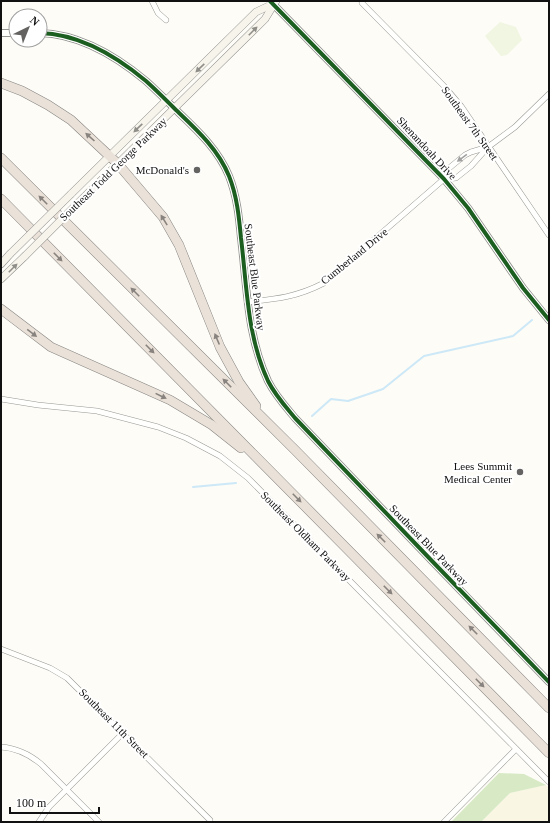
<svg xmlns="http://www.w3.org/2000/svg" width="550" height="823" font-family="'Times New Roman',serif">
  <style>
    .farmland { fill: #f9f7e4 }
    .forest { fill: #d8eac5 }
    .pitch { fill: #f0f6e1 }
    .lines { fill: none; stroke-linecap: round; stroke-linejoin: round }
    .stream { stroke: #cde8f7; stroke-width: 2 }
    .minor-casing { stroke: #979795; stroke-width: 6 }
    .tertiary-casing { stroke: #979795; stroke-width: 8 }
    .secondary-casing { stroke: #8e8d8b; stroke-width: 8 }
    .motorway-casing { stroke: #858482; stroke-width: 10 }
    .minor { stroke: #fffffe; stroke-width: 5 }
    .tertiary { stroke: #fffffe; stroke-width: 6 }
    .secondary { stroke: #f6f4eb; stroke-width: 7 }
    .motorway { stroke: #eae1d8; stroke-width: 9 }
    .secondary-bridge-casing { stroke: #8e8d8b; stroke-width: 8; stroke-linecap: butt }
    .secondary-bridge { stroke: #f6f4eb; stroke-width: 7 }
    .cycleway-casing { stroke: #fff; stroke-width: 6 }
    .cycleway { stroke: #1b5e20; stroke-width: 4 }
    .oneway { fill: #8f8e89 }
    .oneway2 { fill: #88837e }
    .oneway3 { fill: #a0a09f }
    .poi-dot { fill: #646362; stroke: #fff; stroke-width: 1.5 }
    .labels { text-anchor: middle; stroke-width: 4; stroke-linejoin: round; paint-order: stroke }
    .street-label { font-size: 11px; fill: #111; stroke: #fff }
    .poi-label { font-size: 11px; fill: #111; stroke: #fff; text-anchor: end }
  </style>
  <rect width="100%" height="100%" fill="#fdfcf7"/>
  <polygon class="farmland" points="546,785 549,788 549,822 481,822 510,793"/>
  <polygon class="forest" points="499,773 524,774 546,785 510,793 481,822 451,822"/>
  <polygon class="pitch" points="500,22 516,27 522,40 507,55 501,56 485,36"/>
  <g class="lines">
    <g class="stream">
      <polyline points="312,416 331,399 348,401 383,389 424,356 513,336 532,320"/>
      <polyline points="193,487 236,483"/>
    </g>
    <defs>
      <g id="minor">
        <polyline points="152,1 158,13 166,20"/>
        <polyline points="362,3 444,86 461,106 549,235"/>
        <polyline points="444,179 456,178 471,166 488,147 515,127 549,94"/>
        <path d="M247 302C277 299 297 297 324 283L444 179 448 169 465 155 471 152 488 147"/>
        <polyline points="1,399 38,405 97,411 158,427 186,438 220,456 248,478 549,782"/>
        <polyline points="1,649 50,668 67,678 210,820"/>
        <path d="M1 747C16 748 29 754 41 764L99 822"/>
        <polyline points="39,822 49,807 123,733"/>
        <polyline points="444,822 516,749"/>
      </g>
      <g id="tertiary">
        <polyline points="273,4 444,179 468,208 523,288 549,320"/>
        <polyline points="1,33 16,33"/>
        <path d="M40 33C80 34 116 56 146 81 156 90 166 100 176 110 197 130 218 149 229 176 237 196 239 217 241 238 247 287 247 336 268 381 275 395 285 406 295 418L432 561 549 682"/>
      </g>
      <g id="secondary">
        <polyline points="71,194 256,12 273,4"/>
        <polyline points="79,202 265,19 276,1"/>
        <polyline points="1,264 10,254"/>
        <polyline points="1,279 25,256"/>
      </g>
      <g id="motorway">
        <polyline points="1,83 22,91 48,105 71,120 118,164 163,217 179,245 220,347 239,382 256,406"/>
        <polyline points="1,158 295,450 549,708"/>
        <polyline points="1,199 549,753"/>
        <polyline points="1,309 51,347 170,400 212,425 241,448"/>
      </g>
    </defs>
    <use href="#minor" class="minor-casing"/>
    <use href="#tertiary" class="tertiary-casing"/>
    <use href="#secondary" class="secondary-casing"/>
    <use href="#motorway" class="motorway-casing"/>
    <use href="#minor" class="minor"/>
    <use href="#tertiary" class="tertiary"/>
    <use href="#secondary" class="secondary"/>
    <use href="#motorway" class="motorway"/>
    <defs>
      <g id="secondary-bridge">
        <polyline points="10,254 71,194"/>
        <polyline points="25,256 79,202"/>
      </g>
    </defs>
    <use href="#secondary-bridge" class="secondary-bridge-casing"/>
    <use href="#secondary-bridge" class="secondary-bridge"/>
    <defs>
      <g id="cycleway">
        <polyline points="270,1 444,179 468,208 523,288 549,320"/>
        <path d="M40 33C80 34 116 56 146 81 156 90 166 100 176 110 197 130 218 149 229 176 237 196 239 217 241 238 247 287 247 336 268 381 275 395 285 406 295 418L432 561 549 682"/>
      </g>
    </defs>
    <use href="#cycleway" class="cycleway-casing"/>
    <use href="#cycleway" class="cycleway"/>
  </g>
  <defs><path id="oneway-solid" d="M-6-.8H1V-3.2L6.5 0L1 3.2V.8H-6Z"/></defs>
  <g class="oneway">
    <use href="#oneway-solid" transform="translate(253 31) rotate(-45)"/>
    <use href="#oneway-solid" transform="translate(200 68) rotate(136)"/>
    <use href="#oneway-solid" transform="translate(138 128) rotate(136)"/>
    <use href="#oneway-solid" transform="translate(13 268) rotate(-45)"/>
  </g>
  <g class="oneway2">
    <use href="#oneway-solid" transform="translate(90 137) rotate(-138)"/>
    <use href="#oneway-solid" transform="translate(43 200) rotate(-135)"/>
    <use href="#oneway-solid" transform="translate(164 220) rotate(-122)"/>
    <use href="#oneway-solid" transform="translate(58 257) rotate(45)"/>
    <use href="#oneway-solid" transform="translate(135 292) rotate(-135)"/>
    <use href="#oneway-solid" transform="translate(32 333) rotate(37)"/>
    <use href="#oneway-solid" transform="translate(217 339) rotate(-113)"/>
    <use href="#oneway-solid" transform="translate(150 349) rotate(45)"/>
    <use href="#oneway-solid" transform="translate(227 383) rotate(-135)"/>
    <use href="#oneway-solid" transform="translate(161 396) rotate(26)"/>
    <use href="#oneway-solid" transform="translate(297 498) rotate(45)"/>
    <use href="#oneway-solid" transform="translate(381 538) rotate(-135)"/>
    <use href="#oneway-solid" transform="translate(388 590) rotate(45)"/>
    <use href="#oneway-solid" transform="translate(473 630) rotate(-135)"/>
    <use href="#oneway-solid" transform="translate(480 683) rotate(45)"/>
  </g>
  <use class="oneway3" href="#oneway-solid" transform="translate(462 158) rotate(144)"/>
  <g class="poi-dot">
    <circle cx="197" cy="170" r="4"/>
    <circle cx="520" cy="472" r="4"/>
  </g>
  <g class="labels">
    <g class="street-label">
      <text transform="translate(470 123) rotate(54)" y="4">Southeast 7th Street</text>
      <text transform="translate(427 148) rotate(47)" y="4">Shenandoah Drive</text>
      <text transform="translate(113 169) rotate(-44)" y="4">Southeast Todd George Parkway</text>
      <text transform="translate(354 256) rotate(-39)" y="4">Cumberland Drive</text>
      <text transform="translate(255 277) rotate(83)" y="4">Southeast Blue Parkway</text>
      <text transform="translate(306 536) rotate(45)" y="4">Southeast Oldham Parkway</text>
      <text transform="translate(429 545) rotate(46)" y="4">Southeast Blue Parkway</text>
      <text transform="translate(114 723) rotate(45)" y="4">Southeast 11th Street</text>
    </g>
    <g class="poi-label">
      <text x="189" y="174">McDonald's</text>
      <text x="512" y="470">Lees Summit<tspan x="512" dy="13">Medical Center</tspan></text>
    </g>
  </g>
  <rect width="550" height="823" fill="none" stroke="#111111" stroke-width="4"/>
  <g transform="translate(28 28) rotate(43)"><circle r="19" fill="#ffffff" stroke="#a0a0a0"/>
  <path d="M0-3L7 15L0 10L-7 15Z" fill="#646362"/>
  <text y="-6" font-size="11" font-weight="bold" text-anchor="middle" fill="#111111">N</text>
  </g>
  <path d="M10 807v6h89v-6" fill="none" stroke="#111111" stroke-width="2"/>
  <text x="16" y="807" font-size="12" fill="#111111" stroke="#ffffff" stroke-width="3" paint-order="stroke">100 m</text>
</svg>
